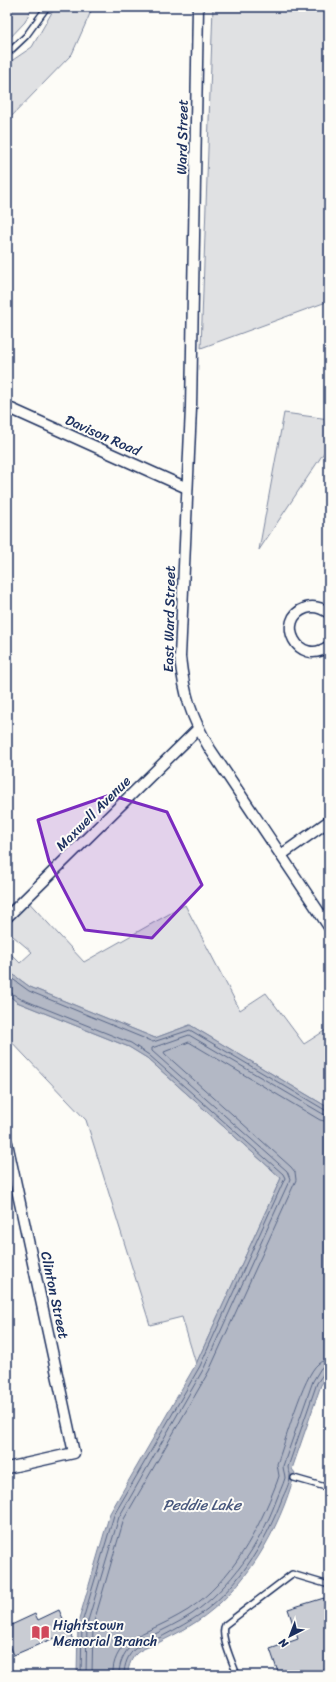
<svg xmlns="http://www.w3.org/2000/svg" width="336" height="1682" font-family="Sriracha,sans-serif">
  <style>
    .green { fill: #e0e1e3; stroke: #7e88a0 }
    .water { fill: #b3b8c5; stroke: #76819c }
    .lines { fill: none; stroke-linecap: round; stroke-linejoin: round }
    .shore { stroke: #586687; stroke-width: 1 }
    .building { fill: #c9ccd3; stroke: #1b2f5e }
    .service-casing { stroke: #1b2f5e; stroke-width: 8 }
    .minor-casing { stroke: #1b2f5e; stroke-width: 13 }
    .service { stroke: #fdfcf7; stroke-width: 5 }
    .minor { stroke: #fdfcf7; stroke-width: 10 }
    .marked { fill: #7b2cbf; fill-opacity: 0.2; stroke: #7b2cbf; stroke-width: 3; stroke-linejoin: round }
    .labels { text-anchor: middle; stroke-width: 4; stroke-linejoin: round; paint-order: stroke }
    .street-label { font-size: 14px; fill: #1b2f5e; stroke: #fdfcf7 }
    .poi-label { font-size: 14px; fill: #1b2f5e; stroke: #fdfcf7; text-anchor: start }
    .water-label { font-size: 15px; font-style: italic; fill: #49587d; stroke: #fdfcf7 }
  </style>
  <rect width="100%" height="100%" fill="#fdfcf7"/>
  <filter id="ink" filterUnits="userSpaceOnUse"><feTurbulence type="fractalNoise" baseFrequency=".025" numOctaves="2"/><feDisplacementMap in="SourceGraphic" scale="8" xChannelSelector="R" yChannelSelector="G"/><feConvolveMatrix kernelMatrix="1 2 1 2 8 2 1 2 1" color-interpolation-filters="sRGB"/></filter>
  <g filter="url(#ink)">
    <g class="green">
      <polygon points="7,7 32,7 25,22 7,41"/>
      <polygon points="55,7 93,7 72,54 7,121 7,64 32,47"/>
      <polygon points="213,7 329,7 329,301 201,348"/>
      <polygon points="284,413 329,419 329,445 259,550"/>
      <polygon points="23,896 84,962 185,905 240,1010 266,993 304,1044 329,1028 329,1108 190,1025 155,1038 30,987 7,970 7,950 20,963 32,952 7,931 7,913"/>
      <polygon points="7,994 17,1002 129,1047 147,1058 281,1178 196,1364 182,1317 150,1325 86,1120 7,1037"/>
    </g>
    <path class="water" d="M7 970 30 987 155 1038 190 1025 329 1108V1373L321 1385 292 1469 295 1473C279 1530 247 1588 196 1622 183 1631 169 1637 156 1644 149 1647 140 1649 135 1655 130 1661 128 1668 128 1675H77L78 1623 110 1513 196 1364 281 1178 147 1058 129 1047 17 1002 7 994Z"/>
    <g class="lines">
      <g class="shore">
        <polyline points="7,975 29,991 153,1042 190,1030 325,1110 329,1111"/>
        <polyline points="7,991 10,992 19,998 131,1043 149,1055 283,1174 285,1178 200,1366 114,1515 82,1623 81,1675"/>
        <polyline points="86,1675 87,1624 119,1517 204,1368 290,1179 287,1171 152,1051 152,1048 189,1035 323,1114 329,1116"/>
        <polyline points="92,1675 93,1625 124,1519 209,1371 296,1180 295,1172 291,1167 165,1054 164,1052 189,1042 320,1120 329,1122"/>
        <path d="M113 1675C112 1661 119 1650 128 1641 134 1636 141 1634 147 1631 161 1625 175 1618 188 1610 233 1579 258 1531 277 1482L279 1476 277 1464C285 1443 303 1376 318 1364 321 1361 325 1360 329 1360"/>
        <path d="M119 1675C119 1664 123 1653 132 1645 137 1642 143 1640 149 1637 163 1630 178 1623 192 1614 231 1587 260 1544 276 1501 279 1493 283 1485 285 1478 285 1474 283 1470 283 1466L313 1381 321 1368 329 1366"/>
        <path d="M124 1675C124 1665 128 1654 136 1648 141 1645 148 1643 153 1641 167 1634 180 1627 193 1619 235 1593 265 1544 282 1499 285 1492 290 1483 290 1476 291 1473 288 1471 288 1467L317 1383 324 1373 329 1371"/>
      </g>
    </g>
    <g class="building">
      <polygon points="324,1598 329,1614 329,1670 313,1675 279,1675 270,1649 298,1639 288,1609"/>
      <polygon points="59,1610 74,1642 59,1648 54,1638 14,1655 10,1645 7,1646 7,1627 35,1614 38,1620"/>
    </g>
    <g class="lines">
      <defs>
        <g id="service">
          <polyline points="7,54 26,36 47,7"/>
          <polyline points="294,1478 329,1488"/>
          <path d="M237 1675C233 1663 219 1635 225 1625L292 1574 329 1585"/>
        </g>
        <g id="minor">
          <path d="M198 7 191 408 180 657C184 694 191 717 210 749L329 927"/>
          <polyline points="7,407 187,488"/>
          <path d="M329 613C322 608 315 605 306 608 274 619 298 669 329 646"/>
          <polyline points="281,855 329,821"/>
          <polyline points="7,917 198,729"/>
          <polyline points="7,1143 74,1453 7,1468"/>
        </g>
      </defs>
      <use href="#service" class="service-casing"/>
      <use href="#minor" class="minor-casing"/>
      <use href="#service" class="service"/>
      <use href="#minor" class="minor"/>
    </g>
  </g>
  <path class="marked" d="M110 795 167 812 202 885 152 938 85 930 49 861 38 820Z"/>
  <defs>
    <symbol id="library-bare" viewBox="-9 -9 18 18"><path d="M-6-4Q-3-5.5-.7-3.5V5Q-3 3-6 4ZM6-4Q3-5.5 .7-3.5V5Q3 3 6 4Z" fill="#d1495b" stroke="#fdfcf7" stroke-width="2.5" paint-order="stroke"/></symbol>
  </defs>
  <g fill-rule="evenodd">
    <use href="#library-bare" x="28" y="1620" width="25" height="25"/>
  </g>
  <g class="labels">
    <g class="street-label">
      <text transform="translate(182 137) rotate(-89)" y="5">Ward Street</text>
      <text transform="translate(103 435) rotate(24)" y="5">Davison Road</text>
      <text transform="translate(169 619) rotate(-89)" y="5">East Ward Street</text>
      <text transform="translate(93 813) rotate(-45)" y="5">Maxwell Avenue</text>
      <text transform="translate(55 1295) rotate(78)" y="5">Clinton Street</text>
    </g>
    <g class="poi-label">
      <text x="53" y="1630">Hightstown<tspan x="53" dy="16">Memorial Branch</tspan></text>
    </g>
    <g class="water-label">
      <text x="202" y="1510">Peddie Lake</text>
    </g>
  </g>
  <rect width="336" height="1682" fill="none" stroke="#fdfcf7" stroke-width="24"/>
  <rect x="12" y="12" width="312" height="1658" fill="none" stroke="#1b2f5e" stroke-width="1.5" filter="url(#ink)"/>
  <g transform="translate(290 1636) rotate(222)" stroke="#fdfcf7" stroke-width="3" paint-order="stroke">
  <path d="M0-3L7 15L0 10L-7 15Z" fill="#1b2f5e"/>
  <text y="-6" font-size="11" font-weight="bold" text-anchor="middle" fill="#1b2f5e">N</text>
  </g>
</svg>
